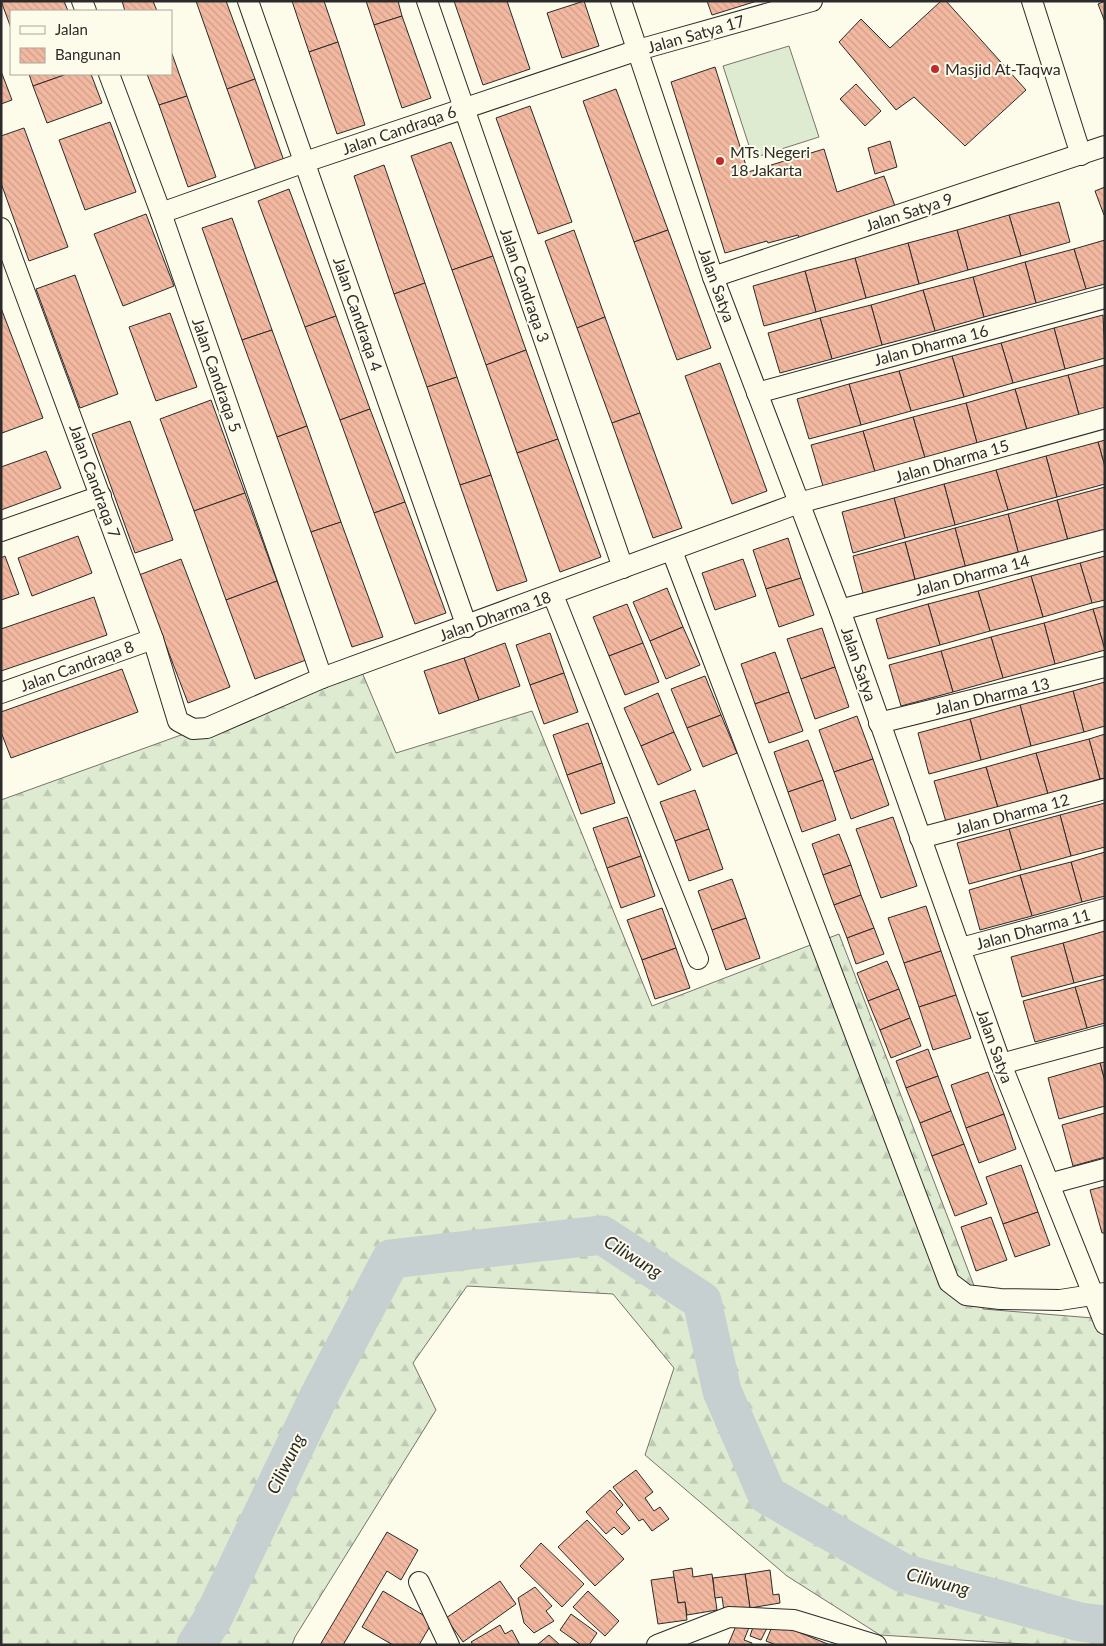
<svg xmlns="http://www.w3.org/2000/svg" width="1106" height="1646" font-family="Lato,sans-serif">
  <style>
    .forest { fill: url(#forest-firs); stroke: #74746e }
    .garden { fill: #deebd1; stroke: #74746e }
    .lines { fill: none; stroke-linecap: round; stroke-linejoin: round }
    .river { stroke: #c7d0d0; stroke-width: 39 }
    .building { fill: url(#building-back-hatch); stroke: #2b2b2b }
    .street-casing { stroke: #2b2b2b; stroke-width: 22 }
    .street { stroke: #fdfbea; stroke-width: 20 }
    .poi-dot { fill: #c62828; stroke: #fdfbea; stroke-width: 2 }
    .labels { text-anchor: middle; stroke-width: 4; stroke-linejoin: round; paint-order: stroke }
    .street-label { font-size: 16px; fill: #2b2b2b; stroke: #fdfbea }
    .poi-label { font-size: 16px; fill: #2b2b2b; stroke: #fdfbea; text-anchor: start }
    .water-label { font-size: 18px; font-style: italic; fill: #2b2b2b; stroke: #fdfbea }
  </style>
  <defs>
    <pattern id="forest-firs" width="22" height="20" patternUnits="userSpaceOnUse" patternTransform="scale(1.25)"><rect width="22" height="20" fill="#deebd1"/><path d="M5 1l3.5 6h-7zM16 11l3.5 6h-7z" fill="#bfcab4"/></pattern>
    <pattern id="building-back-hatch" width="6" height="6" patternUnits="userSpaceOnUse" patternTransform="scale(1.25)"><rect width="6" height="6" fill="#f2b8a0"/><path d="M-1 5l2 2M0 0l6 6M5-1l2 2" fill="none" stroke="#d09e8a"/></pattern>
  </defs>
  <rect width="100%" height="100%" fill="#fdfbea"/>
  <polygon class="forest" points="361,670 396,753 532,711 652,1006 839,934 983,1309 1105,1319 1105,1645 1040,1645 880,1635 787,1576 645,1455 674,1368 613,1294 467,1286 413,1363 436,1410 295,1637 292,1645 1,1645 1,800"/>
  <polygon class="garden" points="789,46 819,137 753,158 723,66"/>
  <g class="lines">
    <polyline class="river" points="196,1645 212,1620 319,1396 391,1259 602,1235 702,1301 722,1391 767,1495 903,1573 1080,1622 1105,1625"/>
  </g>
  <g class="building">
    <polygon points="1,1 64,1 68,11 11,11 11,28"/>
    <polygon points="122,1 153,1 157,11 125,11"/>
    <polygon points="196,1 226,1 255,79 227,89"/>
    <polygon points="292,1 324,1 338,42 309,52"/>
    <polygon points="366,1 398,1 402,16 374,25"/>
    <polygon points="454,1 507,1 530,69 483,85"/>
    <polygon points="584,1 599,46 562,58 547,13"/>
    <polygon points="707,1 757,1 712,15"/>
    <polygon points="941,1 946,1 1026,90 965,146 914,97 896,110 839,42 861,19 890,48"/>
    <polygon points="1105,1 1105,22 1098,4"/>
    <polygon points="402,16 431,98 402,108 374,25"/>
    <polygon points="338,42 365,125 337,134 309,52"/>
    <polygon points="171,51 187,96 159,105 147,74 171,74"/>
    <polygon points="715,67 748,172 824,149 837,192 884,176 895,206 799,239 798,235 768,243 767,241 725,253 671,82"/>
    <polygon points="1,71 12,100 1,104"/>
    <polygon points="29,74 67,74 33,86"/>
    <polygon points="67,74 91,74 102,103 47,123 33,86"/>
    <polygon points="255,79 284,161 256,170 227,89"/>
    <polygon points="856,84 881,111 865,126 840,99"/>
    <polygon points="616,89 668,230 634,242 583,101"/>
    <polygon points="187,96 216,177 188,187 159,105"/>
    <polygon points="530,106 572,222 538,234 496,118"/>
    <polygon points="110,122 136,192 85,210 59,140"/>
    <polygon points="24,128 68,247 29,261 1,183 1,136"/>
    <polygon points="890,141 897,167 875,174 868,148"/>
    <polygon points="451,142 493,256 452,270 411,156"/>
    <polygon points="384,165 425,283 394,294 354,176"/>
    <polygon points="1105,187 1105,215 1104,215 1095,191"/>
    <polygon points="289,189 336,316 305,327 258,201"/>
    <polygon points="1059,202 1070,242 1021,256 1009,215"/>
    <polygon points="146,214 174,286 123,306 94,234"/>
    <polygon points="1009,215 1021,256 968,270 957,230"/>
    <polygon points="232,218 272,330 242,340 202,228"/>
    <polygon points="574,230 605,317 577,328 545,241"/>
    <polygon points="668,230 711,348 677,360 634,242"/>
    <polygon points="957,230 968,270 919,284 908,243"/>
    <polygon points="1105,240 1105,284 1086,289 1074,249"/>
    <polygon points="908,243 919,284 866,298 855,258"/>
    <polygon points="1074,249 1086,289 1036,303 1025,262"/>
    <polygon points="493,256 526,350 486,365 452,270"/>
    <polygon points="855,258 866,298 816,312 805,271"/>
    <polygon points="1025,262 1036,303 984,317 973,277"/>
    <polygon points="805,271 816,312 764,326 753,286"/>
    <polygon points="75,275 118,394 80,408 36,289"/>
    <polygon points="973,277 984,317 935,331 923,290"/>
    <polygon points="425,283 457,377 427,387 394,294"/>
    <polygon points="923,290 935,331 882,345 871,305"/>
    <polygon points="871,305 882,345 832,359 820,318"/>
    <polygon points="1,308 43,418 2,433 1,431"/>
    <polygon points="170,313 197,387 156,401 129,327"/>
    <polygon points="1103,315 1105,358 1065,369 1054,328"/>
    <polygon points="336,316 370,409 340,420 305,327"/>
    <polygon points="605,317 640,413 612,423 577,328"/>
    <polygon points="820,318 832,359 780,373 768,333"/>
    <polygon points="1054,328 1065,369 1013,383 1001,343"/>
    <polygon points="272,330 307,426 277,437 242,340"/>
    <polygon points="1001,343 1013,383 964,397 952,356"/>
    <polygon points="526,350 558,439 517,453 486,365"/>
    <polygon points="952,356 964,397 911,411 899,371"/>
    <polygon points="720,363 767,491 732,504 685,376"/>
    <polygon points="1105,365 1105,408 1079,415 1068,375"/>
    <polygon points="899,371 911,411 861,425 849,384"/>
    <polygon points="1068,375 1079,415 1027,430 1015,389"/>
    <polygon points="457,377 491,475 460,485 427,387"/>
    <polygon points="849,384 861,425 809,439 797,399"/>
    <polygon points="1015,389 1027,430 977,443 966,403"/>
    <polygon points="211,400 245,493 194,511 160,419"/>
    <polygon points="966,403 977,443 925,458 913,417"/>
    <polygon points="370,409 405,502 374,513 340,420"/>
    <polygon points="640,413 682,528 653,538 612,423"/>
    <polygon points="913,417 925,458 875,472 863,431"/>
    <polygon points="130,421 173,540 135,553 92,434"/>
    <polygon points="307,426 341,522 311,532 277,437"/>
    <polygon points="863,431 875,472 823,486 811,445"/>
    <polygon points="558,439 601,557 560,572 517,453"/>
    <polygon points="1105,440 1105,467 1098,442"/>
    <polygon points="1098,442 1105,467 1105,484 1057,497 1046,456"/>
    <polygon points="46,451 61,488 1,510 1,467"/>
    <polygon points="1046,456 1057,497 1008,510 996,470"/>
    <polygon points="996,470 1008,510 955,525 944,484"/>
    <polygon points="491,475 527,581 497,591 460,485"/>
    <polygon points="944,484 955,525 905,538 894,498"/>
    <polygon points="1105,487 1105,531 1068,541 1057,500"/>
    <polygon points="245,493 277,581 226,600 194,511"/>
    <polygon points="894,498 905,538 853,553 842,512"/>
    <polygon points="1057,500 1068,541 1019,555 1008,514"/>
    <polygon points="405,502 446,613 415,624 374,513"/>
    <polygon points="1008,514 1019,555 966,569 955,528"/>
    <polygon points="341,522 383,637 352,647 311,532"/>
    <polygon points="955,528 966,569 916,583 905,542"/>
    <polygon points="78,536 92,573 32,596 18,558"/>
    <polygon points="788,538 801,578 766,589 753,550"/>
    <polygon points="905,542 916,583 864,597 853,556"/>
    <polygon points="5,556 19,594 1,600 1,558"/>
    <polygon points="1105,556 1105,600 1092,603 1080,563"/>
    <polygon points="181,559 230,687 188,703 139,575"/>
    <polygon points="743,559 756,596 715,610 702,573"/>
    <polygon points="1080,563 1092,603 1043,617 1031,576"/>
    <polygon points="1031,576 1043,617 990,631 978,591"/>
    <polygon points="801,578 814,615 779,627 766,589"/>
    <polygon points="277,581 306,660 255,679 226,600"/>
    <polygon points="667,588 683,627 650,641 633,602"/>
    <polygon points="978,591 990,631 940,645 928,604"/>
    <polygon points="94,597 107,635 1,671 1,629"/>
    <polygon points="627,604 643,643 609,656 593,617"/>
    <polygon points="928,604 940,645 888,659 876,619"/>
    <polygon points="1105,606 1105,650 1093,609"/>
    <polygon points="1093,609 1105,650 1055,664 1044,623"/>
    <polygon points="1044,623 1055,664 1003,678 991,637"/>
    <polygon points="683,627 700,665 666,679 650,641"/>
    <polygon points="822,628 835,667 801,679 787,639"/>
    <polygon points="550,633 564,673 530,685 516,645"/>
    <polygon points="991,637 1003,678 953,692 941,651"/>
    <polygon points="505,643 520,686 479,700 464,658"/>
    <polygon points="643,643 659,682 625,695 609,656"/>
    <polygon points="941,651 953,692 901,706 889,665"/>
    <polygon points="775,652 789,692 755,704 741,664"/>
    <polygon points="464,658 479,700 439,714 424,671"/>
    <polygon points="835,667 849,707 815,719 801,679"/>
    <polygon points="122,669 138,712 11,758 1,732 1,712"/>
    <polygon points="564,673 578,712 544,724 530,685"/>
    <polygon points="705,676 721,715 687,728 671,689"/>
    <polygon points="1105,682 1105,726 1084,732 1073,691"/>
    <polygon points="1073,691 1084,732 1031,746 1020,705"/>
    <polygon points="789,692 803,731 769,743 755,704"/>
    <polygon points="658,693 674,732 641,746 624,708"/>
    <polygon points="1020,705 1031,746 981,760 970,719"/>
    <polygon points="721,715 737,753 703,767 687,728"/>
    <polygon points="857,716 873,759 834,772 819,730"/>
    <polygon points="970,719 981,760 929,774 918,733"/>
    <polygon points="588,723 602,763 567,775 553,735"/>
    <polygon points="674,732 691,770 658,785 641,746"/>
    <polygon points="1105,734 1105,778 1100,779 1089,739"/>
    <polygon points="1089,739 1100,779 1048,794 1036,753"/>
    <polygon points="808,740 823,780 788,792 774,752"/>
    <polygon points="1036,753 1048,794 998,808 986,767"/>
    <polygon points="873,759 889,805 851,819 834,772"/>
    <polygon points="602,763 615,803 581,814 567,775"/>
    <polygon points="986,767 998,808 946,822 934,781"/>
    <polygon points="823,780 836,820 802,832 788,792"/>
    <polygon points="695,790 709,829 675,841 660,802"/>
    <polygon points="1105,803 1105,847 1071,856 1060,815"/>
    <polygon points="1060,815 1071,856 1021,870 1009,829"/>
    <polygon points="627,817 641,856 607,868 593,828"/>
    <polygon points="893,817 917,886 881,898 856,829"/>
    <polygon points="709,829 723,869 689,881 675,841"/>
    <polygon points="1009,829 1021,870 969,884 957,843"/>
    <polygon points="839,834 851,865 823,875 812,844"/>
    <polygon points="1105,852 1105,896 1082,902 1071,862"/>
    <polygon points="641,856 655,896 621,908 607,868"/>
    <polygon points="1071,862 1082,902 1032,916 1020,875"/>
    <polygon points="851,865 861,895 834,905 823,875"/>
    <polygon points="1020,875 1032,916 980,930 969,890"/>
    <polygon points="732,879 746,918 712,930 698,891"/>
    <polygon points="861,895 874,928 847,938 834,905"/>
    <polygon points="926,906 941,951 904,963 888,918"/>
    <polygon points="662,908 676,948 642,960 627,920"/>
    <polygon points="746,918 760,958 726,970 712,930"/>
    <polygon points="874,928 884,954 856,964 847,938"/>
    <polygon points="1105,931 1105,975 1074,983 1063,943"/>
    <polygon points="1063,943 1074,983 1022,997 1011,957"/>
    <polygon points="676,948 690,988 655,999 642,960"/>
    <polygon points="941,951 956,995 919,1007 904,963"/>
    <polygon points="887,961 899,989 868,1001 857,973"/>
    <polygon points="1105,979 1105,1023 1087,1028 1075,987"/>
    <polygon points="1075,987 1087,1028 1035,1042 1023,1001"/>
    <polygon points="899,989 910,1018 880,1030 868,1001"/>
    <polygon points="956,995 971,1038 933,1050 919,1007"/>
    <polygon points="910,1018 921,1046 891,1058 880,1030"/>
    <polygon points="928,1049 938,1076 906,1088 896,1061"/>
    <polygon points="1105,1062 1105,1082 1100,1063"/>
    <polygon points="1100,1063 1105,1082 1105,1106 1059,1119 1048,1078"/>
    <polygon points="988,1072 1004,1114 966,1128 951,1085"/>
    <polygon points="938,1076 951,1111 920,1123 906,1088"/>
    <polygon points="951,1111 964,1144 932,1156 920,1123"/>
    <polygon points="1105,1113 1105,1157 1073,1166 1062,1125"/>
    <polygon points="1004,1114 1016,1149 979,1163 966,1128"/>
    <polygon points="964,1144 987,1204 955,1216 932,1156"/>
    <polygon points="1021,1165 1038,1212 1003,1224 986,1177"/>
    <polygon points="1105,1186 1105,1233 1102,1233 1090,1190"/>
    <polygon points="1038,1212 1050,1245 1015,1257 1003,1224"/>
    <polygon points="991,1217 1007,1260 976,1271 961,1227"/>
    <polygon points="636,1470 653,1492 645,1498 654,1511 660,1507 669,1519 652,1531 643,1519 639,1521 613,1487"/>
    <polygon points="610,1490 623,1505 616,1512 630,1528 622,1535 614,1527 606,1534 586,1512"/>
    <polygon points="587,1520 624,1559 595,1586 558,1547"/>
    <polygon points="387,1532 418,1550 401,1580 387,1571 343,1645 320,1645"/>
    <polygon points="541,1543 584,1584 562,1607 520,1566"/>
    <polygon points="692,1568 693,1577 712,1574 717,1610 687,1615 685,1602 678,1603 673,1571"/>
    <polygon points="770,1570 773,1595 779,1594 780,1603 750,1608 745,1574"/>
    <polygon points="745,1574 750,1608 724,1611 722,1597 715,1598 713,1578"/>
    <polygon points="674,1577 678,1603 685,1602 687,1620 658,1624 651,1580"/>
    <polygon points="500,1581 516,1604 463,1642 446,1618"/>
    <polygon points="535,1587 552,1606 546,1611 554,1621 534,1633 524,1623 518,1598"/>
    <polygon points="383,1591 433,1621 419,1645 393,1645 362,1627"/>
    <polygon points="588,1591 619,1621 605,1636 573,1607"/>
    <polygon points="571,1614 597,1633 589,1645 581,1645 560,1630"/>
    <polygon points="738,1621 750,1625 744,1640 752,1643 752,1645 728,1645"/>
    <polygon points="774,1622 830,1645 776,1645 766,1641"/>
    <polygon points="754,1624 767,1628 761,1640 750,1636"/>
    <polygon points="500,1625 505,1634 512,1630 520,1645 473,1645 471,1642"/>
    <polygon points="549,1635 560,1645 537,1645"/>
  </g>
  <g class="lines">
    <defs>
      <g id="street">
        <polyline points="82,1 86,11"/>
        <polyline points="248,1 467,627"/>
        <polyline points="427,1 623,568"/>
        <polyline points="621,1 713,277 840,610 1001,1064 1105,1324"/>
        <polyline points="1032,1 1081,155"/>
        <polyline points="109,74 161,213 322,678"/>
        <polyline points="161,213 305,162 638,50 812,1"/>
        <polyline points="1,228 153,639 178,721 193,729 207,728 322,678 799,503 1105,418"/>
        <polyline points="713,277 1105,146"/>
        <polyline points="757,393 1105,298"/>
        <polyline points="1,531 101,496"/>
        <polyline points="672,551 949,1282 966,1295 1000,1299 1060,1300 1105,1293"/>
        <polyline points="553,595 698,959"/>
        <polyline points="840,610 1105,540"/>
        <polyline points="1,693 153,639"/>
        <polyline points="879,723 1105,667"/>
        <polyline points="920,838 1105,789"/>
        <polyline points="961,948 1105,909"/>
        <polyline points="1001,1064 1105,1036"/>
        <polyline points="1049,1184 1105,1169"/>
        <polyline points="419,1582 449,1645"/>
        <polyline points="657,1645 729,1617 794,1620 876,1645"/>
      </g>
    </defs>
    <use href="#street" class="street-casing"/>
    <use href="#street" class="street"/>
  </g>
  <g class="poi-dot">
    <circle cx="935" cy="69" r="5"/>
    <circle cx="720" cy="161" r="5"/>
  </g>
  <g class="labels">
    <g class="street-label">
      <text transform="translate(696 34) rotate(-16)" y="6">Jalan Satya 17</text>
      <text transform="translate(399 130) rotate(-19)" y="6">Jalan Candraqa 6</text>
      <text transform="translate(909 212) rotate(-18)" y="6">Jalan Satya 9</text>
      <text transform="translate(525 285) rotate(71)" y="6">Jalan Candraqa 3</text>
      <text transform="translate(717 285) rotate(70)" y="6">Jalan Satya</text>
      <text transform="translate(358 314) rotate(71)" y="6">Jalan Candraqa 4</text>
      <text transform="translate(931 345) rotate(-15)" y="6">Jalan Dharma 16</text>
      <text transform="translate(217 375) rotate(71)" y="6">Jalan Candraqa 5</text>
      <text transform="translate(952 461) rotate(-16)" y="6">Jalan Dharma 15</text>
      <text transform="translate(95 481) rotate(70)" y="6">Jalan Candraqa 7</text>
      <text transform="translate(972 575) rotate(-15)" y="6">Jalan Dharma 14</text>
      <text transform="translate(495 616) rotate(-20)" y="6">Jalan Dharma 18</text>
      <text transform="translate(859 664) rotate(71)" y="6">Jalan Satya</text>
      <text transform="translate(77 666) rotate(-20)" y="6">Jalan Candraqa 8</text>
      <text transform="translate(992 696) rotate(-13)" y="6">Jalan Dharma 13</text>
      <text transform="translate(1012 814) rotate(-15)" y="6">Jalan Dharma 12</text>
      <text transform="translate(1033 929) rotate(-15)" y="6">Jalan Dharma 11</text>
      <text transform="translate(995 1046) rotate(70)" y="6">Jalan Satya</text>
    </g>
    <g class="poi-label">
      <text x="945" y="75">Masjid At-Taqwa</text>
      <text x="730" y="158">MTs Negeri<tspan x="730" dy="18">18 Jakarta</tspan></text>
    </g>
    <g class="water-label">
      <text transform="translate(633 1257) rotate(32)" y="6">Ciliwung</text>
      <text transform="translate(286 1464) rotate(-64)" y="6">Ciliwung</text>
      <text transform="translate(938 1582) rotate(15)" y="6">Ciliwung</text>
    </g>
  </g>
  <rect width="1106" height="1646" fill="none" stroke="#2b2b2b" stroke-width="5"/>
  <rect x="10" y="10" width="162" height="65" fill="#fdfbea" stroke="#a9a89e"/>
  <rect x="20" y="26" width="25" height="8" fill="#fdfbea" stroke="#a9a89e"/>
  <text x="55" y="35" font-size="15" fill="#2b2b2b">Jalan</text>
  <rect x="20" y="48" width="25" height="15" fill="url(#building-back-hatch)" stroke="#a9a89e"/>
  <text x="55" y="60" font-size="15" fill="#2b2b2b">Bangunan</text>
</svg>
